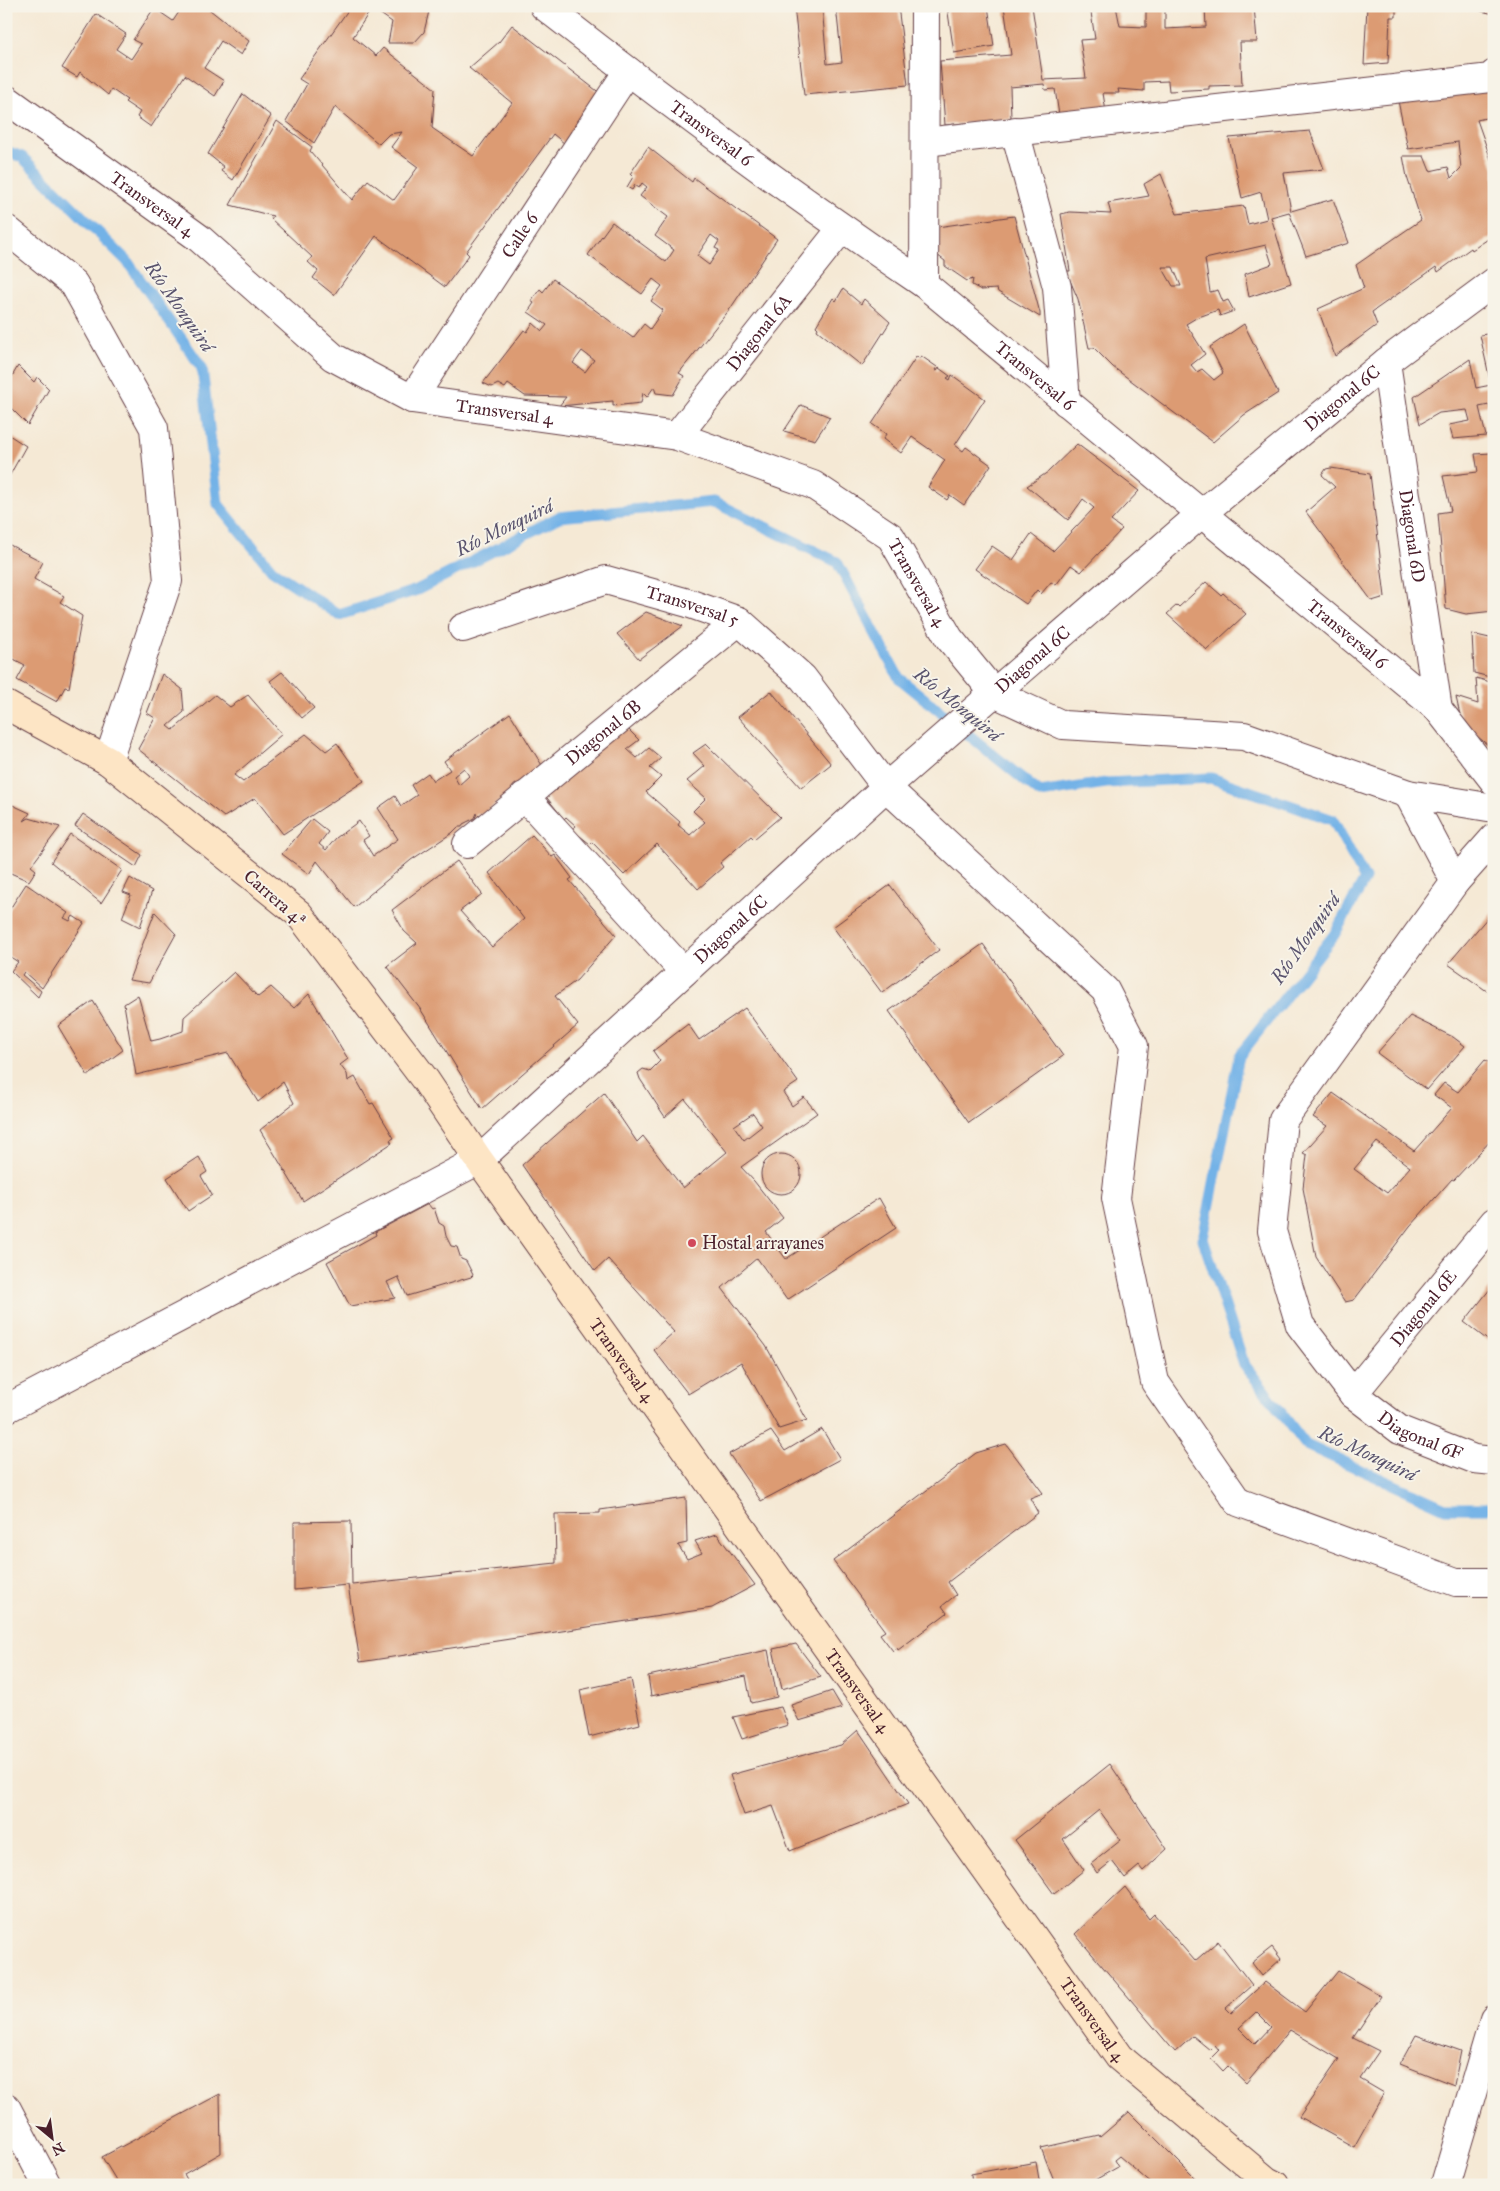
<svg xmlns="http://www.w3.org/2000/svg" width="1500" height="2191" font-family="'IM FELL Great Primer',serif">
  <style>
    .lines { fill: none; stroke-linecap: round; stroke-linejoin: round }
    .stream { stroke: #73b2e7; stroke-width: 11 }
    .building { fill: #dc9b73; fill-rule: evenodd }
    .street-casing { stroke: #643d44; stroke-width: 30 }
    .secondary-casing { stroke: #643d44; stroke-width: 30 }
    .street { stroke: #fff; stroke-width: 28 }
    .secondary { stroke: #fde5c5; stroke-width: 28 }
    .poi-dot { fill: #d1495b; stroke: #f7f3e8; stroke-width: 2 }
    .labels { text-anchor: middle; stroke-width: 4; stroke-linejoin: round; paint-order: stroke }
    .street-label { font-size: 18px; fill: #4a1f2b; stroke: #f7f3e8 }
    .poi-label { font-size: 18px; fill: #4a1f2b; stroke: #f7f3e8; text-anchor: start }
    .water-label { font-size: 19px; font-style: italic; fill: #58526d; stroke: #f7f3e8 }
  </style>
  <rect width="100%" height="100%" fill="#f7f3e8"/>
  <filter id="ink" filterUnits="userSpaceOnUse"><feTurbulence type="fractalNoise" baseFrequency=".02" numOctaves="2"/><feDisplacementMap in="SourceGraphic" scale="10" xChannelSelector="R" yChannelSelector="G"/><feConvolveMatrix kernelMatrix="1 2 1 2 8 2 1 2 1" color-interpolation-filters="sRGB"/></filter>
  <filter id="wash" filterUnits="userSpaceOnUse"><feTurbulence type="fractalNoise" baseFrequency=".0096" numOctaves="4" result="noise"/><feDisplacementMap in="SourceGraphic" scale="20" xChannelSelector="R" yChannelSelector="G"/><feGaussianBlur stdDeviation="1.12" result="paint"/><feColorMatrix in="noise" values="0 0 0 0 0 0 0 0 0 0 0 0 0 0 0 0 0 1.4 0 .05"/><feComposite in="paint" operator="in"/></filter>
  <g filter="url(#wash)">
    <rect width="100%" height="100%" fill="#f5e9d5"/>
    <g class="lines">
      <polyline class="stream" points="6,151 22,157 127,261 202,368 218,504 272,570 339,615 417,590 559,517 714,502 837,562 899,678 1040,793 1106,783 1211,778 1333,820 1365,879 1334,935 1239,1056 1203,1239 1244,1364 1306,1445 1445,1508 1494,1508"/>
    </g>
    <g id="blocks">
      <g class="building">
        <polygon points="183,6 205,6 249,41 241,55 221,41 204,68 224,81 215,96 185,75 151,127 137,117 140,112 125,102 127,100 111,89 108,95 80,72 77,77 62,68 96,14 126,34 116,49 131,59 141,44 133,40 154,8 173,21"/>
        <polygon points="351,6 419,6 429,11 424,32 414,43 388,43 392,22 372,8 353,37 376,56 383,48 435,89 432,128 473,156 512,103 469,68 499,42 512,25 601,94 565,144 553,134 466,252 469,255 445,287 376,236 334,295 313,278 318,271 308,262 312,257 271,219 273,216 230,205 277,121 312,147 310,151 352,200 368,180 394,200 418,167 391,147 402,132 389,134 379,144 335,107 314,143 286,121 307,84 299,79"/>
        <polygon points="794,6 822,6 827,64 842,62 836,6 898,6 908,85 804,95"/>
        <polygon points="947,6 988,6 994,46 954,53"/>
        <polygon points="1004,6 1032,6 1043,80 1086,78 1080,40 1095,39 1090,6 1116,6 1120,26 1146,27 1146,6 1165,6 1165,29 1206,27 1205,6 1254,6 1257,42 1240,42 1242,85 1209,86 1209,89 1169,91 1168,81 1144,82 1144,91 1118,89 1119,93 1103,93 1106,112 1059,115 1055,89 1045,90 1044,84 1010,87 1011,119 945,125 940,61 1011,55"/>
        <polygon points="1367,6 1396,6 1396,17 1390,17 1388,63 1364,65"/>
        <polygon points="1482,6 1494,6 1494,14 1481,11"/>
        <polygon points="1489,83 1494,116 1477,120 1494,168 1494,235 1472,250 1471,248 1438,272 1436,267 1372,312 1377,325 1335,356 1318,309 1364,288 1356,265 1421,220 1407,177 1403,156 1424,156 1430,171 1448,167 1451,178 1461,168 1458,142 1408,149 1397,96"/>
        <polygon points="243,94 271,116 233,180 221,171 224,167 208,154"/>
        <path d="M1310 131 1324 169 1284 173 1291 211 1333 199 1349 243 1306 256 1289 212 1271 217 1291 283 1249 297 1245 274 1272 264 1266 245 1205 259 1210 292 1218 290 1223 302 1228 300 1234 311 1220 316 1218 310 1196 318 1186 324 1205 354 1191 365 1197 372 1202 369 1214 380 1223 373 1210 347 1244 324 1278 393 1244 415 1213 442 1113 367 1094 348H1089L1078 299 1066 271H1070L1061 214 1070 212 1111 214 1108 203 1149 196 1144 184 1161 174 1177 214 1244 206 1248 224 1267 219 1261 192 1242 198 1229 138ZM1162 267H1173L1181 286H1173Z"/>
        <path d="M648 147 692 182 694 178 777 239 730 309 679 373 684 376 673 395 656 393 654 387 647 397 643 393 641 403 613 406V401L559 406 566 397 525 396 508 384 505 388 498 384 492 387 483 383 524 330 527 332 533 323 542 331 547 325 528 312 534 303 531 301 540 289 543 292 553 279 633 338 644 324 650 329 663 310 651 301 662 286 653 279 642 294 588 255 612 222 666 262 674 250 655 236 668 217 640 196 647 187 642 183 639 188 635 185 632 190 627 187 633 177 630 174ZM711 235 719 241 715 248 719 250 709 265 697 256ZM582 351 594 360 585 372 573 363Z"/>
        <polygon points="1014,216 1040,313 1040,317 998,292 997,289 981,290 972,285 973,279 967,281 945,266 945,261 937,255 937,227"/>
        <polygon points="843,289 861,304 864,299 890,322 862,366 817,330 818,328 816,326 833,298 836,301"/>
        <polygon points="1494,333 1494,422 1489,405 1479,407 1486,436 1453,439 1449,425 1470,421 1467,410 1439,413 1420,424 1414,397 1470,359 1476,388 1491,385 1480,335"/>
        <polygon points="921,356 937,367 935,370 937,371 939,368 950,376 947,378 950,380 952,375 985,399 955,445 963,451 966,447 991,465 964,505 950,495 947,500 928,487 945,460 912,437 901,453 883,439 886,434 872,424 916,357 920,358"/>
        <polygon points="18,366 34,382 37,377 49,389 28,425 6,403 6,387"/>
        <polygon points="801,405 830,417 815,440 784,431"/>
        <polygon points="6,433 26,446 6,482"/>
        <polygon points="1077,444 1139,491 1111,521 1122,529 1081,572 1071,565 1056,585 1051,582 1041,594 1037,590 1026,604 975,569 992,546 1013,560 1031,534 1053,551 1094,508 1083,499 1068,520 1027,486 1048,472"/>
        <polygon points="1491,453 1494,468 1494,611 1466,614 1446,609 1438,513 1451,511 1443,476 1478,472 1475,454"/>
        <polygon points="1331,468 1370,474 1385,597 1372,601 1306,512 1335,487 1322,475 1326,469"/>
        <polygon points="6,543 43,562 34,579 64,596 60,602 82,616 69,688 65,687 57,702 17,680 25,665 6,655"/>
        <polygon points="1206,582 1221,595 1223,593 1246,614 1207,650 1167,614 1177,605 1179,607"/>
        <polygon points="646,612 683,626 639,659 617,634"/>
        <polygon points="1472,634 1494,639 1494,678 1474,673"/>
        <polygon points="282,672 314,708 302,718 270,681"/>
        <polygon points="162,674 182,689 184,712 168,726 173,730 215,695 230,707 248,695 282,734 234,775 243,782 306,734 326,751 337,743 364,781 283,834 255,798 224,817 138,749 155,718 147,713"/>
        <polygon points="1476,678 1494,683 1494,750 1462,724 1456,697 1478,704"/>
        <polygon points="771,691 831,764 801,788 738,717"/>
        <path d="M510 713 543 767 484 813 479 815 477 813 475 818 463 824 462 827H458L452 833 411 860 357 905 354 907 317 861 309 874 282 854 312 819 328 832 319 844 326 850 336 838 359 821 369 836 363 840 373 856 398 839 378 808 395 796 401 806 417 795 411 785 428 773 433 781 450 770 444 761ZM464 768 469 776 459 785 454 776Z"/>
        <polygon points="624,725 639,740 627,749 637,758 649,748 661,758 650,768 661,777 646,792 680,822 678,825 690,835 705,822 693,811 706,798 687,781 705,766 693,753 706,744 780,817 754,839 751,836 720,863 723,867 698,889 657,844 624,875 592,842 590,844 580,836 572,829 576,826 566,817 564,819 543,793"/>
        <polygon points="6,802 30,813 24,821 29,818 60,827 31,866 36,870 29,881 6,871"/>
        <polygon points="83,814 142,855 136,867 75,826"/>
        <polygon points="70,834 122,870 101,903 51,862"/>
        <polygon points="532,835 552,857 555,855 572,878 569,880 616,935 577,980 555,996 578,1025 482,1109 421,1010 387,966 417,943 404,931 392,910 457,861 482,894 460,911 492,947 524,919 489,873"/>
        <polygon points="130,878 152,891 140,927 122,918 131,895 123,892"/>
        <polygon points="26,884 68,913 64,918 70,921 73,916 84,923 42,988 24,972 22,975 41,991 38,997 11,971 18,962 6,954 6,915"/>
        <polygon points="890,885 939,950 882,993 833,927"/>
        <polygon points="1494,910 1494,996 1448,964"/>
        <polygon points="155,912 176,934 149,983 129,980"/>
        <polygon points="983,944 1063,1056 969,1123 889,1011"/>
        <polygon points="234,972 258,997 271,987 294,1008 309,994 348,1059 340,1065 347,1074 348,1081 355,1077 370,1104 373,1103 394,1138 390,1140 392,1143 303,1201 260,1130 294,1103 283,1082 258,1102 228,1053 136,1075 124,1004 138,995 151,1041 160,1039 183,1031 184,1017"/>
        <polygon points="93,1001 123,1050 88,1076 58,1026"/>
        <path d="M745 1008 798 1082 783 1092 792 1106 804 1097 817 1113 741 1167 754 1181 783 1218 766 1232 786 1259 879 1198 896 1228 787 1300 757 1258 722 1288 766 1346 807 1420 779 1429 741 1362 688 1394 654 1350 674 1332 608 1259 595 1271 522 1165 604 1093 637 1142 643 1136 683 1188 727 1152 685 1099 665 1117 640 1079 638 1073 643 1069 650 1071 660 1061 653 1051 688 1024 699 1040ZM753 1113 762 1126 744 1140 734 1126Z"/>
        <polygon points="1410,1016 1453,1037 1465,1046 1427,1090 1377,1053"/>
        <path d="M1485 1060 1494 1066V1137L1454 1180 1452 1179 1410 1226 1354 1300 1345 1302 1316 1257 1303 1188 1307 1155 1303 1153 1327 1126 1313 1117 1333 1093 1414 1151 1452 1108 1434 1095 1444 1083 1458 1092ZM1377 1142 1410 1167 1387 1193 1354 1169Z"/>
        <circle cx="781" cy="1174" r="20"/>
        <polygon points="199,1157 207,1172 201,1176 212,1195 188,1211 167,1178"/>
        <polygon points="428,1204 432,1209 434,1208 439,1223 444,1226 446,1236 451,1246 457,1247 461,1259 466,1261 473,1275 471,1277 407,1296 398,1277 387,1282 395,1298 350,1306 327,1262 376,1235 375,1232"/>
        <polygon points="1494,1284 1494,1345 1464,1322"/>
        <polygon points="822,1429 840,1459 761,1501 729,1454 771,1431 785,1451"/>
        <polygon points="1006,1444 1043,1493 1030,1498 1038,1513 948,1582 956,1595 942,1606 947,1613 898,1650 897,1648 893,1651 880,1634 885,1631 833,1561 976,1453"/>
        <polygon points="686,1498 687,1543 678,1545 687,1559 702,1553 695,1541 717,1534 755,1585 712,1608 360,1662 348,1585 294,1590 294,1522 351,1521 352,1585 556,1563 555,1514 600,1513 600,1510"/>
        <polygon points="796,1644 821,1677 782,1689 773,1649"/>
        <polygon points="768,1650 777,1697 751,1703 746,1676 651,1696 648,1676"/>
        <polygon points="631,1679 640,1724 589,1737 580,1690"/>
        <polygon points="832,1691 842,1708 799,1721 791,1705"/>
        <polygon points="781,1707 788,1725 742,1739 733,1717"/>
        <polygon points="858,1730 908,1804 790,1851 773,1806 744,1815 730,1775 841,1745"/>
        <polygon points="1110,1764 1167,1849 1143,1871 1139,1866 1125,1878 1112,1861 1097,1873 1091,1864 1121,1840 1099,1810 1063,1839 1084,1870 1054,1894 1015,1840"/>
        <path d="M1125 1887 1149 1919 1154 1914 1195 1961 1218 1941 1252 1985 1226 2008 1231 2013 1265 1982 1305 2012 1338 1971 1381 1996 1353 2038 1379 2051 1360 2079 1384 2093 1354 2147 1299 2117 1339 2059 1290 2030 1246 2083 1228 2066 1223 2071 1211 2058 1219 2050 1215 2045 1210 2050 1193 2036 1175 2052 1075 1934ZM1256 2012 1271 2027 1255 2044 1239 2028Z"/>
        <polygon points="1272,1947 1281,1959 1262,1976 1252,1963"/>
        <polygon points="1416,2035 1461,2051 1454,2085 1400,2064"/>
        <polygon points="220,2094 221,2153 184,2174 190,2185 119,2185 102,2157"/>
        <polygon points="1129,2112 1202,2185 1153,2185 1119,2156 1114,2160 1118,2167 1086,2185 1056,2185 1041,2148 1099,2135 1100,2137"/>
        <polygon points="1036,2162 1040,2185 972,2185 971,2174"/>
      </g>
    </g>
  </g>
  <g filter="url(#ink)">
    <use href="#blocks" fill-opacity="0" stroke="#643d44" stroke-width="1"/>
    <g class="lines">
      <defs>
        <g id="street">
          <path id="s1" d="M544 6C668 103 794 196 924 284L1438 709 1494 781"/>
          <path id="s2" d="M6 99 199 238 333 357 412 399 677 436 813 485 891 537 949 638 994 693 1063 725 1244 736 1408 794 1494 808"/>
          <polyline points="1015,131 1057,287 1066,402"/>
          <polyline points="925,142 1491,78 1494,74"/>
          <polyline points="6,229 74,284 154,428 168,581 108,761"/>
          <polyline points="924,284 925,6"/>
          <path id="s3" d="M1386 362 1438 709"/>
          <path id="s4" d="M412 399 628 71"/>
          <path id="s5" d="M677 436 842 228"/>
          <path id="s6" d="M463 628 606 580 688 603 739 621 803 678 886 787 1105 990 1134 1046 1116 1198 1155 1382 1238 1502 1456 1582H1494"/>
          <polyline points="1408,794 1455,882"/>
          <polyline points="524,796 684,972"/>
          <path id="s7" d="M1494 838 1455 882 1283 1120 1272 1231 1300 1325 1353 1394 1400 1430 1474 1459 1494 1461"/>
          <path id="s8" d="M467 844 739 621"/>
          <path id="s9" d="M1353 1394 1494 1222"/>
          <path id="s10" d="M6 1409 479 1160 886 787 994 693 1201 514 1386 362 1494 282"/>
          <polyline points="6,2107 47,2185"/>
          <polyline points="1445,2185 1494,2019"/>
        </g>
        <g id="secondary">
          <path id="s11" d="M6 705 108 761 299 914 426 1081 479 1160 1119 2057 1267 2181 1275 2185"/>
        </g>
      </defs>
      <use href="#street" class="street-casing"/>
      <use href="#secondary" class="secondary-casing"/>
      <use href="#street" class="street"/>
      <use href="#secondary" class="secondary"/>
    </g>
  </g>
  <circle class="poi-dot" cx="692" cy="1243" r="5"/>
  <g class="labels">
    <g class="street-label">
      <text dy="6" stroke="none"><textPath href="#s1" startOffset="210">Transversal 6</textPath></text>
      <text dy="6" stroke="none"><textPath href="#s2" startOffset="180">Transversal 4</textPath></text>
      <text dy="6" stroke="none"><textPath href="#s4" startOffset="196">Calle 6</textPath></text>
      <text dy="6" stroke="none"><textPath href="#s5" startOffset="132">Diagonal 6A</textPath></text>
      <text dy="6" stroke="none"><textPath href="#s1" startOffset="615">Transversal 6</textPath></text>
      <text dy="6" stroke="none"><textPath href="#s10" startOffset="1686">Diagonal 6C</textPath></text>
      <text dy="6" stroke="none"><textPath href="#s2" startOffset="600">Transversal 4</textPath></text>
      <text dy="6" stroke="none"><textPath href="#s3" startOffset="176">Diagonal 6D</textPath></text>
      <text dy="6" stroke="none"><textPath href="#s2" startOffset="1065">Transversal 4</textPath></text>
      <text dy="6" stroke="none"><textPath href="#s6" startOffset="241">Transversal 5</textPath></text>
      <text dy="6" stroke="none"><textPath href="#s1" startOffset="1020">Transversal 6</textPath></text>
      <text dy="6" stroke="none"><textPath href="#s10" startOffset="1281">Diagonal 6C</textPath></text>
      <text dy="6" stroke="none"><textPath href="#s8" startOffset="176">Diagonal 6B</textPath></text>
      <text transform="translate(275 898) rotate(41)" y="6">Carrera 4ª</text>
      <text dy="6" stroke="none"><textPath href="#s10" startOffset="876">Diagonal 6C</textPath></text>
      <text dy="6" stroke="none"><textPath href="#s9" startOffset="111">Diagonal 6E</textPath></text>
      <text dy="6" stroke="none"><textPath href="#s11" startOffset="912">Transversal 4</textPath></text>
      <text dy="6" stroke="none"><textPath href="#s7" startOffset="729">Diagonal 6F</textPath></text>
      <text dy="6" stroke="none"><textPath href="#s11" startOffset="1318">Transversal 4</textPath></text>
      <text dy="6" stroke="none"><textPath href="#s11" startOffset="1722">Transversal 4</textPath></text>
    </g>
    <g class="poi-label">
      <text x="702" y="1249">Hostal arrayanes</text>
    </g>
    <g class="water-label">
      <text transform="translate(180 306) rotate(55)" y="7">Río Monquirá</text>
      <text transform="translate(504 527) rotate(-26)" y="7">Río Monquirá</text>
      <text transform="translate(958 704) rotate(39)" y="7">Río Monquirá</text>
      <text transform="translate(1305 938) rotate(-55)" y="7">Río Monquirá</text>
      <text transform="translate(1368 1453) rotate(25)" y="7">Río Monquirá</text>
    </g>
  </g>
  <rect width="1500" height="2191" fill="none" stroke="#f7f3e8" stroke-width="25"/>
  <g transform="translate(52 2138) rotate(151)" stroke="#f7f3e8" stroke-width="4" paint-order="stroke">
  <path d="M0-4L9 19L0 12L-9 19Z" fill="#4a1f2b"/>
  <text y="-8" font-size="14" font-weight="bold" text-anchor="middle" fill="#4a1f2b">N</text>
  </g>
</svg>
